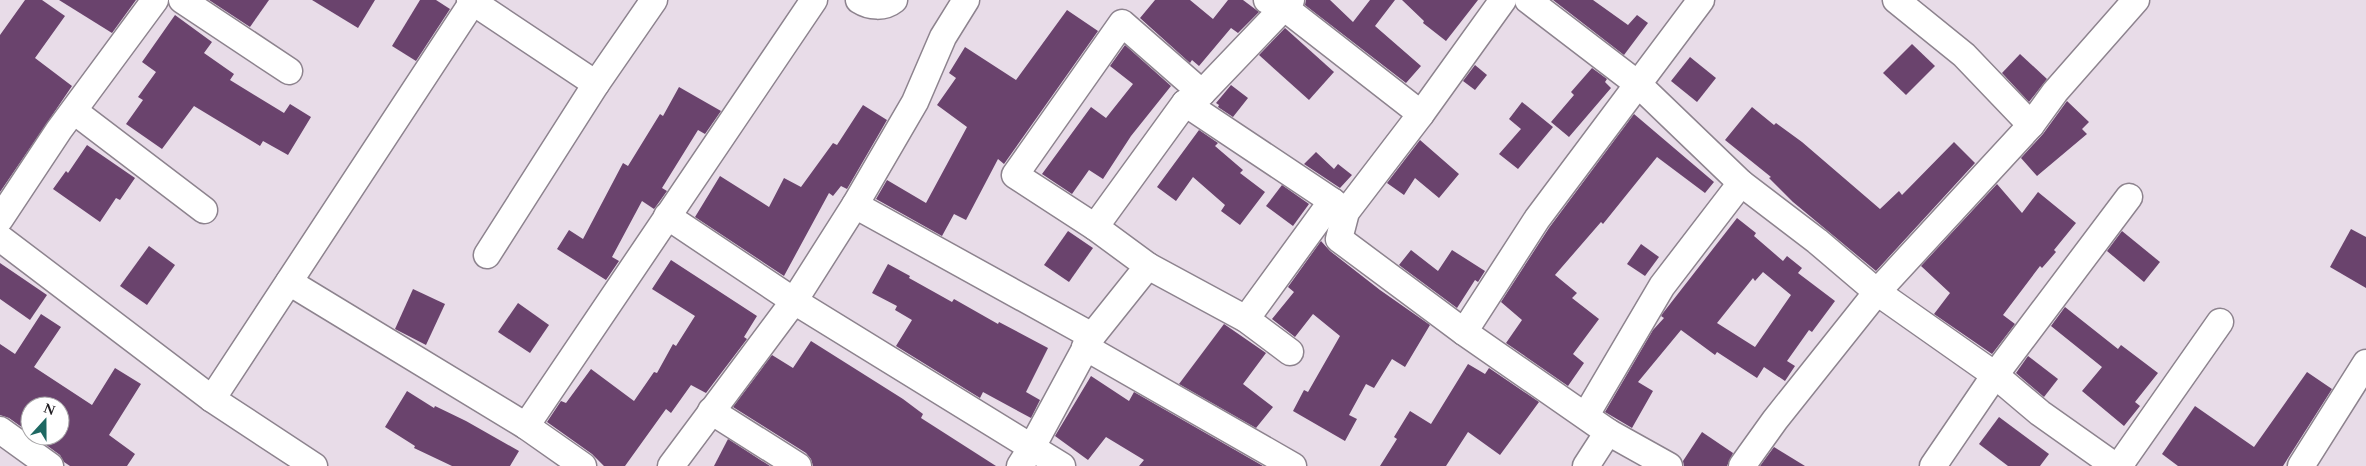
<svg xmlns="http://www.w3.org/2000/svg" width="2366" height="466" font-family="Spectral,serif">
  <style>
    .building { fill: #6a436d; fill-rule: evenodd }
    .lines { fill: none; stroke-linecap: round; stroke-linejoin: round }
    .street-casing { stroke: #8d838e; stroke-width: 29 }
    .street { stroke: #fff; stroke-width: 26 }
  </style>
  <rect width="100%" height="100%" fill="#e8dce8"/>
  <g class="building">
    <polygon points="25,0 42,0 65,16 35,58 72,86 0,192 0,35"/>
    <polygon points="59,0 136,0 112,33"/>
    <polygon points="209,0 269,0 250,27"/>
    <polygon points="312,0 375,0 358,28"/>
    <polygon points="420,0 436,0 450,9 416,61 392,46"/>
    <polygon points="1155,0 1190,0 1213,19 1228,0 1243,0 1259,12 1238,33 1231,28 1199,66 1192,60 1190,63 1140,18"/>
    <polygon points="1306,0 1330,0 1353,22 1370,0 1395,0 1375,26 1421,66 1406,83 1305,5"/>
    <polygon points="1402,0 1478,0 1446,41 1423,23 1424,21"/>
    <polygon points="1553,0 1593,0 1628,25 1637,15 1648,23 1624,55"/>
    <polygon points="1067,10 1098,31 1004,164 998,159 966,220 954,214 942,236 876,199 887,180 926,203 967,127 937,105 956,78 949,73 965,47 1016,80"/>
    <polygon points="175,15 212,42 204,53 234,74 230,80 284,113 290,104 311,117 288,155 263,141 260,146 194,106 162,149 126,124 143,100 138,97 156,72 142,62"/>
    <polygon points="1285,28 1334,72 1309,100 1259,55"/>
    <polygon points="1912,44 1935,66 1906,95 1883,73"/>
    <polygon points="1125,45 1171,86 1131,136 1103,179 1089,170 1072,194 1042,174 1091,107 1106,118 1133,84 1110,66"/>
    <polygon points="2020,54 2047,79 2029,102 2002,73"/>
    <polygon points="1690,57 1716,78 1697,102 1671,81"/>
    <polygon points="1475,65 1487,75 1475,90 1463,81"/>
    <polygon points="1592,68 1607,79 1605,82 1611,88 1569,137 1551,122 1574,95 1571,92"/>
    <polygon points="1231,85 1248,98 1233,117 1218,107 1219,105 1216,103"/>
    <polygon points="679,87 721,111 705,134 698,130 662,188 667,191 657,205 654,209 642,201 612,257 619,261 606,280 557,249 569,230 583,239 623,163 628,166 660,114 663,116"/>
    <polygon points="2067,101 2089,122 2082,129 2087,134 2037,176 2021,158 2043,134"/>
    <polygon points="1522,102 1553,127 1518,169 1499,154 1521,129 1509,119"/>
    <polygon points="863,105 887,120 847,189 841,186 833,196 829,193 784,276 695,217 720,176 769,207 784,178 801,187 833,143 837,145"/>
    <polygon points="1752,107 1774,125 1776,123 1802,142 1880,209 1899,191 1902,195 1954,142 1975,163 1876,271 1793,202 1769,178 1771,177 1725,140"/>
    <polygon points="1634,114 1714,182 1705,193 1657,157 1603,224 1601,222 1555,275 1577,293 1572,298 1599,319 1573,354 1584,363 1568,386 1506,343 1522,320 1501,302 1549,228"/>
    <polygon points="1199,130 1218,143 1215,146 1243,170 1240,173 1265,192 1240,225 1221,211 1225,205 1193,177 1176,201 1157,187"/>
    <polygon points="1420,140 1459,174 1439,198 1415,178 1404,195 1387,183"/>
    <polygon points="87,145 135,178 120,200 116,198 100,222 53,189 66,171 68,173"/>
    <polygon points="1316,152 1334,169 1338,164 1352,175 1340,188 1304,164"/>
    <polygon points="1997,184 2022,213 2038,192 2076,223 2054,250 2056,252 2042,268 2040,266 2003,315 2015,324 1992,354 1934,314 1950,293 1921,266"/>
    <polygon points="1282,185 1309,204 1293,226 1266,206"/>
    <path d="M1737 218 1756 233 1754 236 1783 261 1787 256 1802 268 1798 273 1835 301 1812 332 1809 330 1787 361 1795 366 1785 381 1764 367 1757 378 1717 352 1715 355 1681 330 1638 382 1653 391 1632 428 1605 412 1653 330 1664 318 1661 316 1663 313ZM1763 272 1791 295 1755 347 1717 323 1753 278 1755 281Z"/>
    <polygon points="2351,229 2366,237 2366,288 2330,267"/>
    <polygon points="1068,231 1093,248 1069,282 1044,265"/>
    <polygon points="2122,231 2160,262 2144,282 2107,251"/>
    <polygon points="1321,241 1330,251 1380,290 1430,325 1405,367 1392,359 1374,388 1366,384 1349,415 1357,419 1345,441 1293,411 1304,390 1308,392 1340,336 1313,314 1295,337 1272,319 1294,292 1288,287"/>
    <polygon points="1641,244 1659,257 1645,276 1627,264"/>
    <polygon points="149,246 175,265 147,305 120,286"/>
    <polygon points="1411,250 1438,271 1452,250 1485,271 1478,282 1475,280 1457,308 1399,265"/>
    <polygon points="671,260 757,316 744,337 747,339 706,393 691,385 671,413 666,409 625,466 604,466 592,454 547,422 561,401 566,403 591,369 634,401 654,372 657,373 673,344 676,346 695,316 652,289"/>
    <polygon points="0,263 47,295 30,320 0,299"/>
    <polygon points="888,264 910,276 909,278 952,302 954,299 998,324 999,322 1048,348 1026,392 1040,400 1031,418 983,392 980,398 896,346 912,320 895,310 897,306 872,293"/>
    <polygon points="413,289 445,304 426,345 395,329"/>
    <polygon points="518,303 549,325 530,353 498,332"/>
    <polygon points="2065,307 2118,349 2121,345 2158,373 2135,402 2140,406 2124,426 2082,391 2102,367 2051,326"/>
    <polygon points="41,314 61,327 34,367 92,405 115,368 141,384 109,435 135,454 127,466 70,466 64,462 60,455 34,436 60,436 60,406 30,406 30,433 9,418 0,415 0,344 15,354"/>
    <polygon points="1224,324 1266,353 1243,384 1273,407 1256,428 1179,384"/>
    <polygon points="811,341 903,399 923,414 921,418 996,466 813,466 811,459 806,453 733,407 772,355 793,368"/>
    <polygon points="2028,356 2058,379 2044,397 2016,373"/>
    <polygon points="1468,364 1485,374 1489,368 1539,402 1500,455 1468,432 1446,466 1380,466 1397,439 1394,437 1410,411 1431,424"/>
    <polygon points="2307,372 2332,389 2283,466 2178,466 2162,454 2195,406 2254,447"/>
    <polygon points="1091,376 1129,401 1134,392 1263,466 1139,466 1144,460 1106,437 1088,460 1055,436"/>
    <polygon points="407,391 434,408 435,406 466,421 519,451 510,466 452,466 414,448 415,446 385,427"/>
    <polygon points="1999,417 2049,454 2040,466 2008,466 1979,444"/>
    <polygon points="1702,432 1733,453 1727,466 1684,466 1683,461"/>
    <polygon points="728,439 770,466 714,466"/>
    <polygon points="1774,447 1805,466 1760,466"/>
  </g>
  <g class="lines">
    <defs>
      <g id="street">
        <polyline points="182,0 289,71"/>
        <polyline points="470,0 596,84"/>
        <path d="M859 0C870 7 884 8 894 0"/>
        <polyline points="1267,0 1285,8 1421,114"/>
        <polyline points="1503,0 1421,114 1346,212 1339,239 1464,332 1608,432 1669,466"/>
        <polyline points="1528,0 1639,85 1741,183 1817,241 1877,292 1995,375 2040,413 2115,466"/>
        <polyline points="1896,0 1964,55 2031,125 2055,92 2136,0"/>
        <polyline points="1185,103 1332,201 1346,212"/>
        <polyline points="74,111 204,210"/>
        <polyline points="855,205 1092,336"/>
        <polyline points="667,216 794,301 855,205 915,102 943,37 966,0"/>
        <polyline points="0,219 59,130 155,0"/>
        <polyline points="1095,227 1015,175 1122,23 1202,93"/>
        <polyline points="0,238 212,399 314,466"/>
        <polyline points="487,255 596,84 654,0"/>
        <polyline points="1148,266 1246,319 1290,352"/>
        <polyline points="289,282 526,426"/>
        <polyline points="1246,319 1332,201"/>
        <polyline points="1464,332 1537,219 1701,0"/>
        <polyline points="1085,347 1293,466"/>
        <polyline points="212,399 474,0"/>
        <polyline points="711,411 798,466"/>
        <polyline points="1586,415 1662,286 1741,183"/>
        <polyline points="0,430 50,466"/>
        <polyline points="583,466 526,426 814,0"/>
        <polyline points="671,466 794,301 1062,466"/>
        <polyline points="1020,466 1032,447 1092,336 1148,266 1095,227 1185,103 1202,93 1291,0"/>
        <polyline points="1586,466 1608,432"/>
        <polyline points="1742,466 1775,420 1877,292 2031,125"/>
        <polyline points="1933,466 1995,375 2129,197"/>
        <polyline points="2119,466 2220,322"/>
        <polyline points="2301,466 2366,363"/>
      </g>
    </defs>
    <use href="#street" class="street-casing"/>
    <use href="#street" class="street"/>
  </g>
  <g transform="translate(45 421) rotate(21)"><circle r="24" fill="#ffffff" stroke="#a7a5a7"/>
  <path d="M0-4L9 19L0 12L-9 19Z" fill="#1e6862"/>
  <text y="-8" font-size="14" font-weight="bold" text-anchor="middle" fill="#221f23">N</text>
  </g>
</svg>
